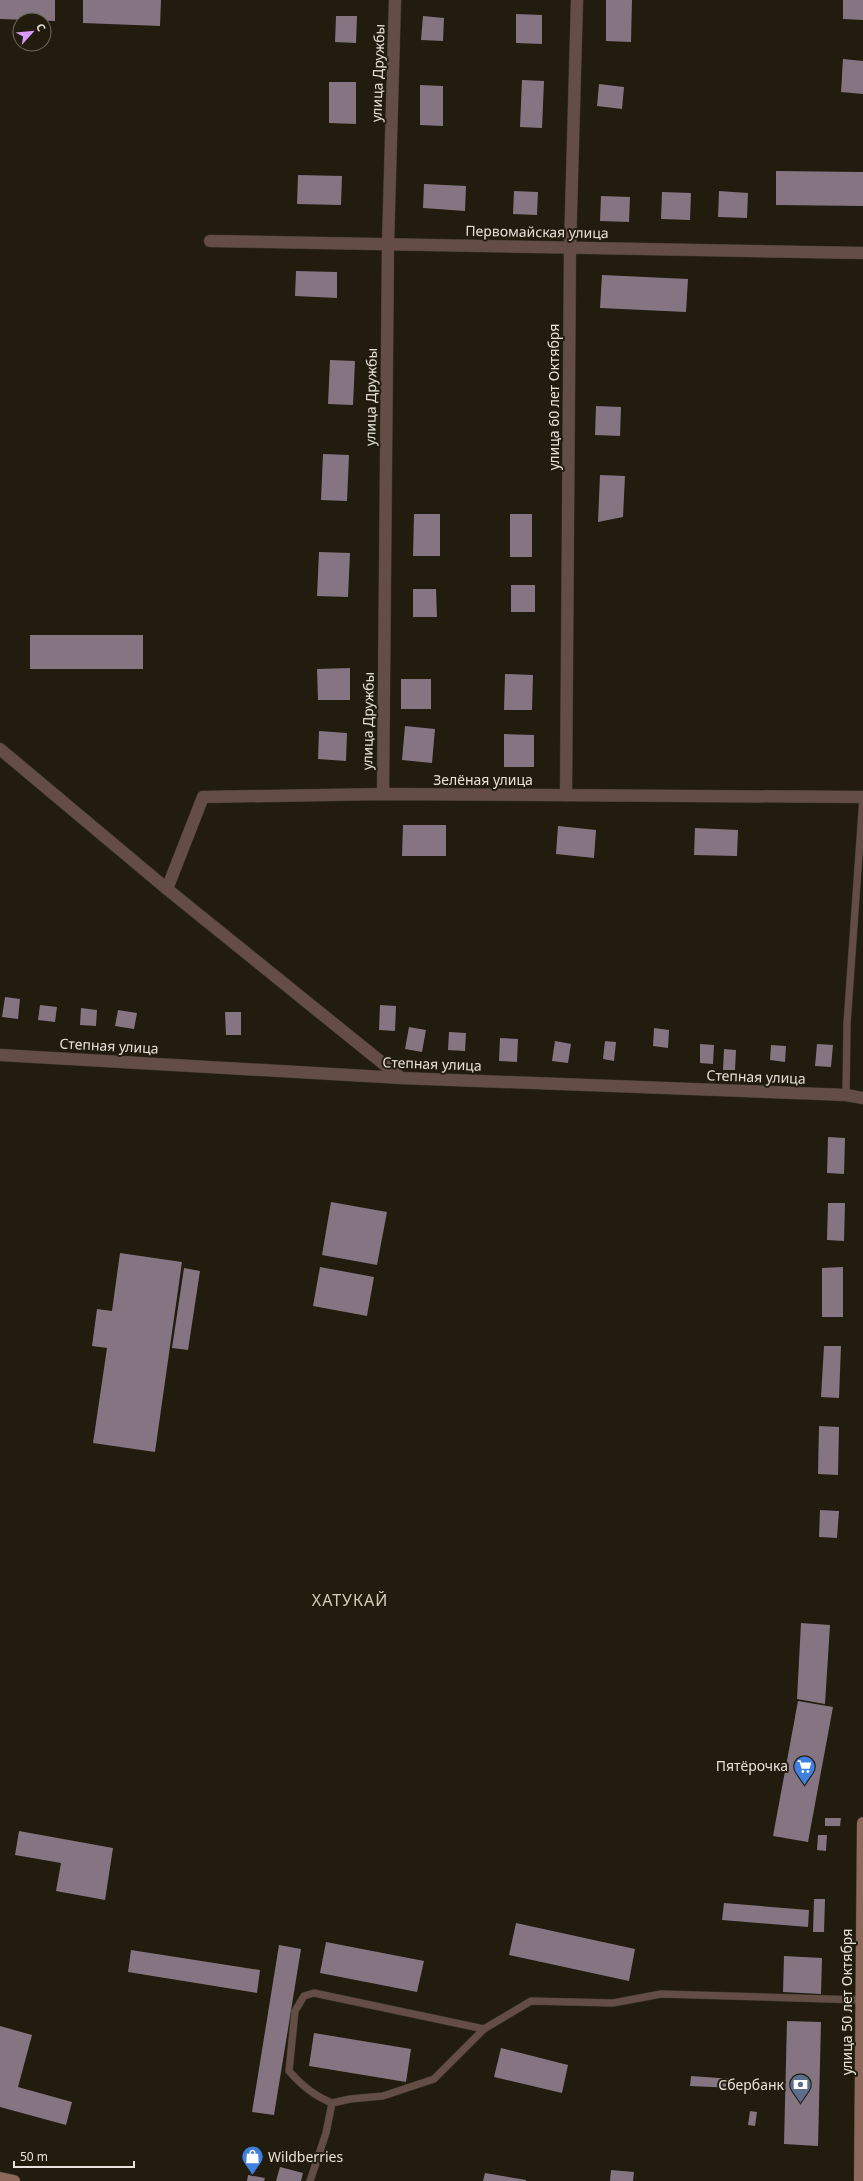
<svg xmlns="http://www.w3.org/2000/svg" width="863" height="2181" font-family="'Noto Sans',sans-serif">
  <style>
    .building { fill: #857583 }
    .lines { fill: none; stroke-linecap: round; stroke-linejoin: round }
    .lane-casing { stroke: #3d382a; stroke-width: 8 }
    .street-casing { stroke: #3d382a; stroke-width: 13 }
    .secondary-casing { stroke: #3d382a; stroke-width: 13 }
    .lane { stroke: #644d45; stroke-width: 7 }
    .street { stroke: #644d45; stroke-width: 12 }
    .secondary { stroke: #8c695b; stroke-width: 12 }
    .labels { text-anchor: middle; stroke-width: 4; stroke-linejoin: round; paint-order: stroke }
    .street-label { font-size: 14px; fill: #e6e2d9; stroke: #211c0d }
    .poi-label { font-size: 14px; fill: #e6e2d9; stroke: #211c0d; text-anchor: end }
    .quarter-label { font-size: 16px; letter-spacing: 1px; fill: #d4cdb9; stroke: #211c0d }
  </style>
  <rect width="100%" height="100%" fill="#211c0d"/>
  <g class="building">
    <polygon points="0,0 55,0 55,21 0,19"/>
    <polygon points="83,0 161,0 160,26 83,23"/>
    <polygon points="606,0 632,0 631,42 606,41"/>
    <polygon points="843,0 863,0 863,20 843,19"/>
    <polygon points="516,14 542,15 542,44 516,43"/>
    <polygon points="336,16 357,16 356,43 335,42"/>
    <polygon points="423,16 444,18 443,41 421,40"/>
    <polygon points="843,59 863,61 863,94 841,92"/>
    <polygon points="522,80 544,81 542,128 520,127"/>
    <polygon points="329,82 356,82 356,124 329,123"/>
    <polygon points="599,84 624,87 622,109 597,106"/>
    <polygon points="420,85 443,86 443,126 420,125"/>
    <polygon points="776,171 863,172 863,206 776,205"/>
    <polygon points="298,175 342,176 341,205 297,204"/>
    <polygon points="424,184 466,186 465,211 423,208"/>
    <polygon points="514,191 538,192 537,215 513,214"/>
    <polygon points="719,191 748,193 747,218 718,217"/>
    <polygon points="662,192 691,193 690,220 661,219"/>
    <polygon points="601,196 630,197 629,222 600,221"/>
    <polygon points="296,271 337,272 337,298 295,296"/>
    <polygon points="602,275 688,279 686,312 600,308"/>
    <polygon points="330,360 355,361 353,405 328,404"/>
    <polygon points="596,406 621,407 620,436 595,435"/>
    <polygon points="323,454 349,455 347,501 321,500"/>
    <polygon points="600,475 625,476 623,517 598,522"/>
    <polygon points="414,514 440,514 440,556 413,556"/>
    <rect x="510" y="514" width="22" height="43"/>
    <polygon points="319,552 350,553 348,597 317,596"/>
    <rect x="511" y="585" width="24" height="27"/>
    <polygon points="413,589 436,589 437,617 413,617"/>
    <rect x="30" y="635" width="113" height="34"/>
    <polygon points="350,668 350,700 318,700 317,669"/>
    <polygon points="505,674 533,675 532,710 504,710"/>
    <rect x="401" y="679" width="30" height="30"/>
    <polygon points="405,726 435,729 432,763 402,760"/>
    <polygon points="319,731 347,733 346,761 318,759"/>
    <polygon points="504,734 534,735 534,767 504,767"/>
    <polygon points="403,825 446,825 446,856 402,856"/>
    <polygon points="558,826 596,830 594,858 556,854"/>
    <polygon points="695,828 738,830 737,856 694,855"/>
    <polygon points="5,997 20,999 18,1019 2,1017"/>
    <polygon points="40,1005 57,1007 55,1022 38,1020"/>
    <polygon points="380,1005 396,1006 395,1031 379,1030"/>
    <polygon points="81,1008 97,1010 96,1026 80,1025"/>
    <polygon points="118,1010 137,1013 134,1029 115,1026"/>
    <polygon points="225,1012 241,1012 241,1035 226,1035"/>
    <polygon points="409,1027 426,1030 422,1052 405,1049"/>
    <polygon points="654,1028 669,1030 668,1048 653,1046"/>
    <polygon points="449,1032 466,1033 465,1051 448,1050"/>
    <polygon points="500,1038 518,1039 517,1062 499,1061"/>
    <polygon points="555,1041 571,1044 568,1063 552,1061"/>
    <polygon points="605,1041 616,1042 614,1061 603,1059"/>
    <polygon points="700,1044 714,1045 713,1064 700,1063"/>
    <polygon points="817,1044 833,1045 831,1067 815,1066"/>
    <polygon points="771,1045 786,1046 785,1062 770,1060"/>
    <polygon points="724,1049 736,1050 735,1070 723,1070"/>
    <polygon points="828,1137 845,1138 844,1174 827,1173"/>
    <polygon points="331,1202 387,1212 377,1265 322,1255"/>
    <polygon points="828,1203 845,1203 844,1241 827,1240"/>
    <polygon points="120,1253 182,1262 155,1452 93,1443 107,1348 92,1346 97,1309 112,1311"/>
    <polygon points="320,1267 374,1277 367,1316 313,1306"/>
    <polygon points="843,1267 843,1317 822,1317 822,1268"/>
    <polygon points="184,1268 200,1271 188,1350 172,1348"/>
    <polygon points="824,1346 841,1346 839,1398 821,1397"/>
    <polygon points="819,1426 839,1427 838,1475 818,1474"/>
    <polygon points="820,1510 839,1511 837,1538 819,1537"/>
    <polygon points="801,1623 830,1625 825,1704 797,1699"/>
    <polygon points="798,1701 833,1707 808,1842 773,1836"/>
    <polygon points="825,1818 841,1818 840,1826 825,1826"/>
    <polygon points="19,1831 113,1848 105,1900 56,1891 61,1863 15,1855"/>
    <polygon points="818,1835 827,1835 826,1851 817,1850"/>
    <polygon points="814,1899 825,1899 824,1932 813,1932"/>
    <polygon points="724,1903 809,1910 808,1927 722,1920"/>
    <polygon points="516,1923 635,1949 629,1981 509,1955"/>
    <polygon points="326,1942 424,1961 417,1992 320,1973"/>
    <polygon points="279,1945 301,1949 274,2115 252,2112"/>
    <polygon points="131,1950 260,1970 257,1993 128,1972"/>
    <polygon points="784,1956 822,1958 821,1994 783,1992"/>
    <polygon points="787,2021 821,2022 818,2146 784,2144"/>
    <polygon points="0,2026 32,2035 18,2087 72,2102 66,2125 0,2107"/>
    <polygon points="314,2033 411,2049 406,2082 309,2066"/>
    <polygon points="501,2048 568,2065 562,2093 494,2077"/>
    <polygon points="691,2076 733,2079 733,2088 690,2086"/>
    <polygon points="750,2111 757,2112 755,2126 748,2125"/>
    <polygon points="280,2167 303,2173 301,2181 276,2181"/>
    <polygon points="611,2170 634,2172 633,2181 610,2181"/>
    <polygon points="485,2173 526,2180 526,2181 483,2181"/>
    <polygon points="248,2175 265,2178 264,2181 247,2181"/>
  </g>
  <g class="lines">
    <defs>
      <g id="lane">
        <polyline points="846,1095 847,1024 863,797"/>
        <path d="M332 2103C314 2096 301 2085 289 2071L295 2011 304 1996 314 1993 484 2029"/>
        <polyline points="310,2181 326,2133 332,2103 350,2099 383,2096 434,2079 484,2029 531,2001 613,2003 661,1994 862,2000"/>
      </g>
      <g id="street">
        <polyline points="210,241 863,253"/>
        <polyline points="0,749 167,889 401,1078"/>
        <polyline points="383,794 388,244 395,0"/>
        <polyline points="566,795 570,248 577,0"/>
        <polyline points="167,889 203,797 383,794 863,797"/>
        <polyline points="0,1055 401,1078 846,1095 863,1098"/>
      </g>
      <g id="secondary">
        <polyline points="0,2178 14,2181"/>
        <polyline points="860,2181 863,1823"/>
      </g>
    </defs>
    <use href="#lane" class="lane-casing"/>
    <use href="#street" class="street-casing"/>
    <use href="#secondary" class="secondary-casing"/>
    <use href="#lane" class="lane"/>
    <use href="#street" class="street"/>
    <use href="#secondary" class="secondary"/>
  </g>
  <defs>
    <symbol id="supermarket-pin" viewBox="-11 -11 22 30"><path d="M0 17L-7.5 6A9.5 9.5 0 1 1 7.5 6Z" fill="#3f7fe0" stroke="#211c0d"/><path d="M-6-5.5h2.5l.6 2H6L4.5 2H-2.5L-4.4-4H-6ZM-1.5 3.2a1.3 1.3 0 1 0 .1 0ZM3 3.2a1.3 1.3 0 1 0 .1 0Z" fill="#fff"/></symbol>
    <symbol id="bank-pin" viewBox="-11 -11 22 30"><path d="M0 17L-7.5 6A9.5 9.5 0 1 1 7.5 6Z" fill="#5c6f8a" stroke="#211c0d"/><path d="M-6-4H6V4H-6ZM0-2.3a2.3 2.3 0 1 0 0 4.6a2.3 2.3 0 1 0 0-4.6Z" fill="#fff"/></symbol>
    <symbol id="shop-pin" viewBox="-11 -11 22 30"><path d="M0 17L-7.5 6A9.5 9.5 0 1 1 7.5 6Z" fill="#3f7fe0" stroke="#211c0d"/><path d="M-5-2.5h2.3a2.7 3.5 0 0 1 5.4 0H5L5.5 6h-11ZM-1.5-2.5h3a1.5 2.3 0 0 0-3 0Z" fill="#fff"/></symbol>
  </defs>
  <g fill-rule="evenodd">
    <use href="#supermarket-pin" x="792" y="1754" width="25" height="34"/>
    <use href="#bank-pin" x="788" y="2072" width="25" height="34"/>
    <use href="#shop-pin" x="240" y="2144" width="25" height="34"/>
  </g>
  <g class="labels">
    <g class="street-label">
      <text transform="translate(378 73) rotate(-88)" y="5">улица Дружбы</text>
      <text transform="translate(537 232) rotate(1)" y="5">Первомайская улица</text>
      <text transform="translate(371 397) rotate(-89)" y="5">улица Дружбы</text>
      <text transform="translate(554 397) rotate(-90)" y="5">улица 60 лет Октября</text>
      <text transform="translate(368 721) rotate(-89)" y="5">улица Дружбы</text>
      <text x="483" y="785">Зелёная улица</text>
      <text transform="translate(109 1046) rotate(3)" y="5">Степная улица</text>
      <text transform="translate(432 1064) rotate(2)" y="5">Степная улица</text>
      <text transform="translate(756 1077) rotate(2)" y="5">Степная улица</text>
      <text transform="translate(847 2002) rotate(-90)" y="5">улица 50 лет Октября</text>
    </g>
    <g class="poi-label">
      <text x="788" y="1771">Пятёрочка</text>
      <text x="784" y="2090">Сбербанк</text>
      <text x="268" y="2162" text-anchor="start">Wildberries</text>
    </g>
    <g class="quarter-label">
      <text x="350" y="1606">ХАТУКАЙ</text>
    </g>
  </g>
  <g transform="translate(32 32) rotate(63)"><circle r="19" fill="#211c0d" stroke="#706b5f"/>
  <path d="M0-3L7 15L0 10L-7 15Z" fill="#d89af8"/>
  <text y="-6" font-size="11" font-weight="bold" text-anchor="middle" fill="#e6e2d9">С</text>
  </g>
  <path d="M14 2161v6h120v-6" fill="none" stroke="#e6e2d9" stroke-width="2"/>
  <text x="20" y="2161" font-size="12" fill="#e6e2d9" stroke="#211c0d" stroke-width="3" paint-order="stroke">50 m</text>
</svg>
